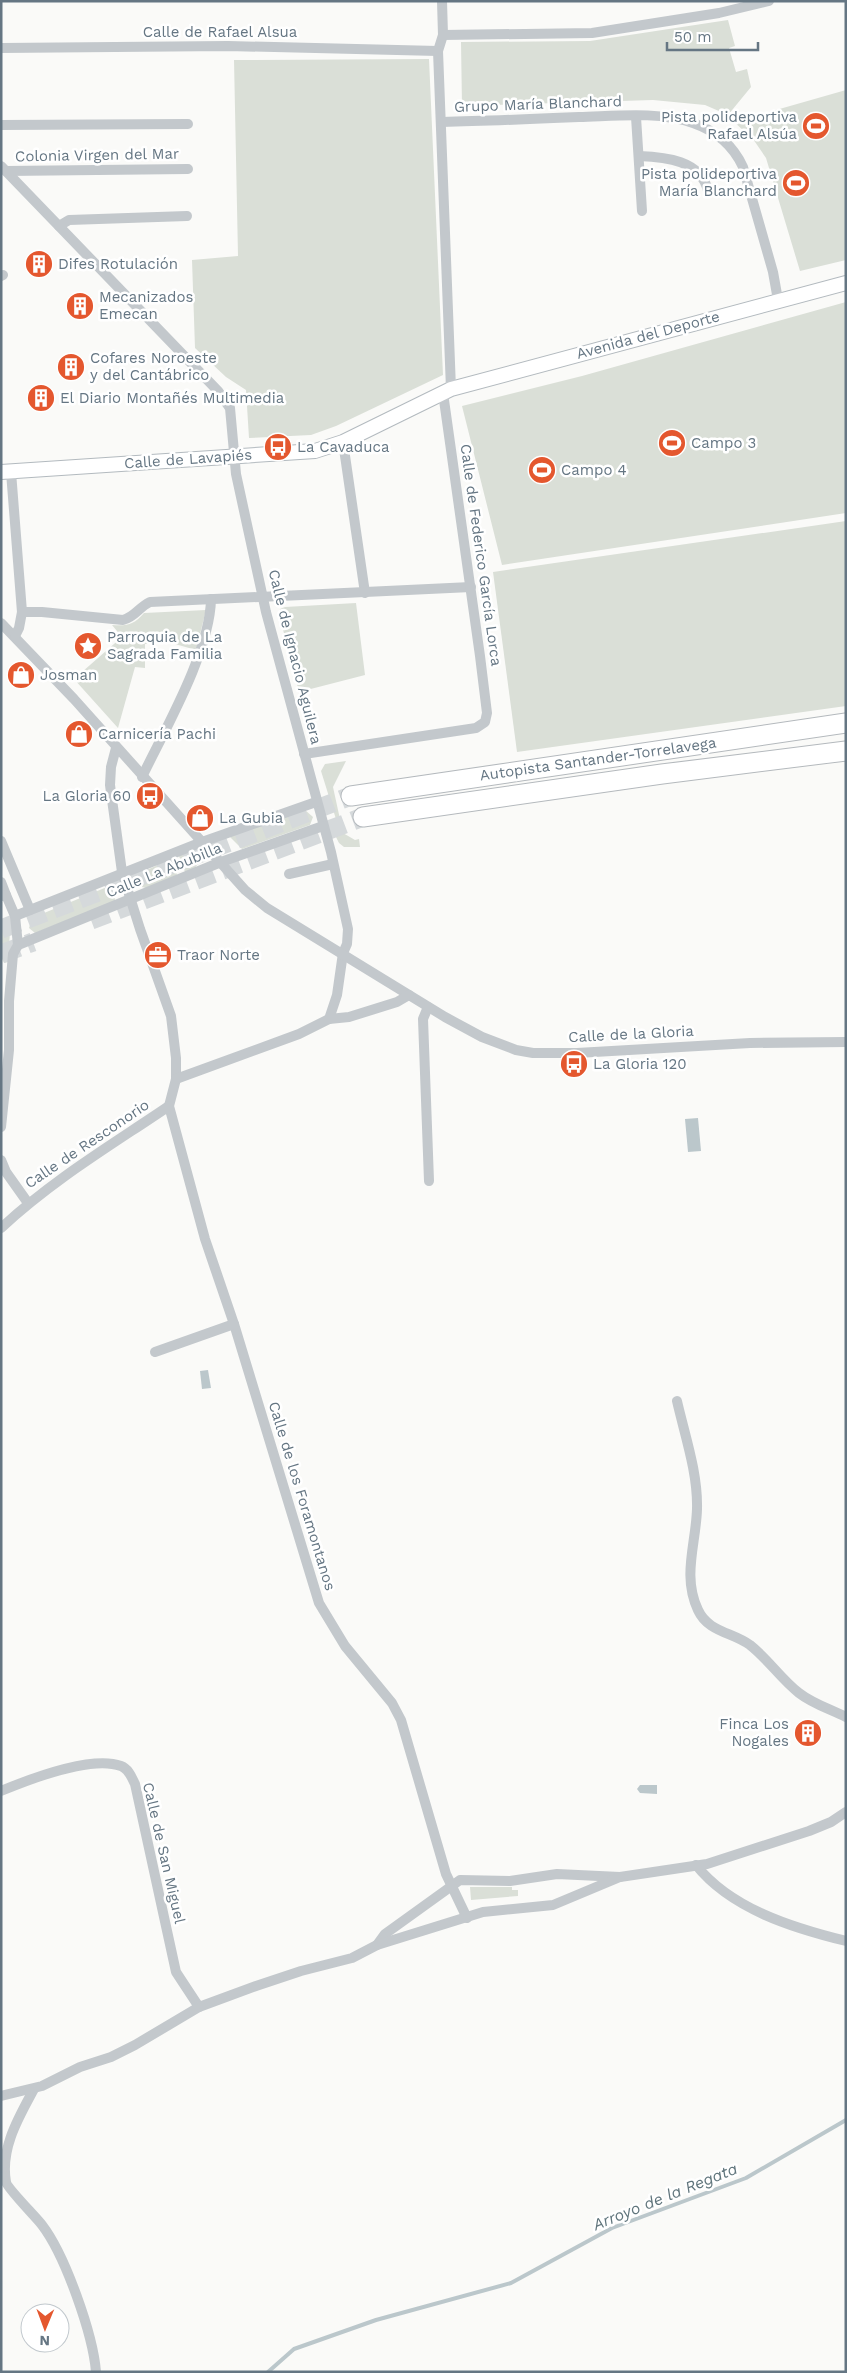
<svg xmlns="http://www.w3.org/2000/svg" width="847" height="2373" font-family="'Work Sans',sans-serif">
  <style>
    .green { fill: #dadfd7 }
    .water { fill: #bbc7cb }
    .lines { fill: none; stroke-linecap: round; stroke-linejoin: round }
    .stream { stroke: #bbc7cb; stroke-width: 4 }
    .motorway-tunnel { stroke: #d5d9db; stroke-width: 19; stroke-dasharray: 19 9; stroke-linecap: butt }
    .secondary-casing { stroke: #b3babf; stroke-width: 16 }
    .motorway-casing { stroke: #b4b9bd; stroke-width: 21 }
    .minor { stroke: #c3c8cc; stroke-width: 10 }
    .secondary { stroke: #fff; stroke-width: 14 }
    .motorway { stroke: #fff; stroke-width: 19 }
    .labels { text-anchor: middle; stroke-width: 5; stroke-linejoin: round; paint-order: stroke }
    .street-label { font-size: 15px; fill: #657683; stroke: #fff }
    .poi-label { font-size: 15px; fill: #657683; stroke: #fff; text-anchor: start }
    .water-label { font-size: 16px; font-style: italic; fill: #60757c; stroke: #fff }
  </style>
  <rect width="100%" height="100%" fill="#fafaf8"/>
  <g class="green">
    <polygon points="728,20 735,46 729,48 736,72 747,69 751,87 728,115 705,105 653,100 462,106 461,42 590,41"/>
    <polygon points="429,59 443,375 336,426 311,435 249,438 246,390 226,377 195,348 192,260 238,256 234,60"/>
    <polygon points="846,90 846,260 800,271 766,158 753,139 734,122"/>
    <polygon points="846,302 846,513 502,565 462,406 582,376"/>
    <polygon points="846,521 846,706 517,752 493,572"/>
    <polygon points="356,603 365,675 299,692 279,614 280,609 285,607"/>
    <path d="M206 610 196 650 168 642 145 644V668L135 667 118 728 74 679 122 637 112 625C127 626 134 625 144 613Z"/>
    <polygon points="346,761 333,787 343,833 355,840 359,839 360,847 344,847 339,843 334,833 340,832 321,771 325,764"/>
    <polygon points="305,810 313,817 310,825 242,849 229,836"/>
    <polygon points="189,852 196,853 199,862 195,868 185,872 179,856"/>
    <polygon points="171,859 177,875 146,888 138,886 135,879 138,874"/>
    <polygon points="107,887 114,890 115,901 35,933 29,928 32,918"/>
    <polygon points="1,917 10,932 8,962 4,963 1,957"/>
    <polygon points="470,1887 512,1887 512,1890 518,1890 518,1896 471,1900"/>
  </g>
  <g class="water">
    <polygon points="698,1118 701,1151 688,1152 685,1119"/>
    <polygon points="208,1370 211,1388 202,1389 200,1371"/>
    <polygon points="640,1785 657,1785 657,1794 640,1793 637,1789"/>
  </g>
  <g class="lines">
    <polyline class="stream" points="268,2372 294,2349 376,2320 511,2283 612,2228 746,2178 846,2120"/>
    <g class="motorway-tunnel">
      <polyline points="91,920 363,817"/>
      <polyline points="1,929 351,796"/>
      <polyline points="1,954 33,942"/>
    </g>
    <defs>
      <polyline id="secondary" points="1,472 315,451 343,442 451,389 846,283"/>
      <g id="motorway">
        <polyline points="351,796 846,723"/>
        <polyline points="363,817 662,774 846,751"/>
      </g>
    </defs>
    <use href="#secondary" class="secondary-casing"/>
    <use href="#motorway" class="motorway-casing"/>
    <g class="minor">
      <polyline points="442,1 443,35 438,51 451,389"/>
      <polyline points="443,35 592,33 719,13 769,1"/>
      <polyline points="1,48 228,46 438,51"/>
      <polyline points="636,117 642,211"/>
      <path d="M442 122C487 121 533 119 579 117 616 116 658 111 693 123 716 131 733 145 743 167L773 272 778 300"/>
      <polyline points="1,125 188,124"/>
      <path d="M639 156C665 157 701 160 708 191"/>
      <polyline points="1,166 218,391 230,408 236,474 266,612 331,852 348,929 347,944 343,953 337,995 329,1019"/>
      <polyline points="6,171 188,169"/>
      <polyline points="59,226 69,220 187,216"/>
      <polyline points="1,276 3,275"/>
      <polyline points="343,442 365,593"/>
      <polyline points="11,472 22,612"/>
      <polyline points="1,623 74,699 245,890 267,908 445,1017 482,1037 516,1050 533,1053 577,1053 750,1043 846,1042"/>
      <path d="M15 636 19 628 22 612H42L123 620C135 617 139 607 150 602L471 587"/>
      <polyline points="116,748 111,767 110,785 122,872 140,929 171,1016 176,1058 176,1079 169,1106 205,1239 234,1324 319,1603 345,1646 392,1703 401,1720 446,1874 467,1918"/>
      <polyline points="304,754 476,728 485,722 487,713 480,656 443,393"/>
      <path d="M142 777C165 729 210 652 211 599"/>
      <polyline points="1,841 30,910"/>
      <polyline points="289,874 333,864"/>
      <polyline points="1,882 6,895"/>
      <polyline points="1,896 6,895 15,916 18,945 13,954 9,1001 9,1050 1,1127"/>
      <polyline points="15,916 202,842 316,802"/>
      <polyline points="18,945 221,862 323,826"/>
      <polyline points="428,1007 423,1019 429,1181"/>
      <polyline points="176,1079 299,1034 329,1019 349,1017 397,1002 409,995"/>
      <polyline points="1,1160 6,1172 28,1203"/>
      <path d="M1 1228C54 1179 110 1146 169 1106"/>
      <polyline points="155,1352 234,1324"/>
      <path d="M677 1401C685 1436 698 1473 697 1509 696 1544 682 1576 698 1610 708 1632 732 1632 750 1645 768 1659 781 1679 799 1693 813 1704 830 1709 846 1717"/>
      <path d="M1 1791C30 1779 91 1755 121 1766 129 1769 132 1778 135 1784L176 1972 199 2007"/>
      <path d="M696 1865C731 1909 793 1928 846 1941"/>
      <polyline points="377,1945 385,1934 460,1880 510,1881 557,1874 620,1877 707,1864 809,1831 831,1822 846,1812"/>
      <path d="M34 2089C19 2117 0 2148 6 2182 7 2188 36 2217 42 2225 65 2255 93 2334 96 2372"/>
      <polyline points="1,2096 42,2086 80,2067 111,2057 135,2045 199,2007 256,1986 301,1971 352,1958 377,1945 483,1912 553,1905 620,1877"/>
    </g>
    <use href="#secondary" class="secondary"/>
    <use href="#motorway" class="motorway"/>
  </g>
  <defs>
    <symbol id="stadium-disc" viewBox="-11 -11 22 22"><circle r="9.5" fill="#e4572e" stroke="#fff"/><path d="M0-5a6.5 5 0 1 0 0 10a6.5 5 0 1 0 0-10ZM-3.5-1.8h7v3.6h-7Z" fill="#fff"/></symbol>
    <symbol id="building-disc" viewBox="-11 -11 22 22"><circle r="9.5" fill="#e4572e" stroke="#fff"/><path d="M-4-6H4V6H1V3H-1V6H-4ZM-2.5-4.3h1.7v1.8h-1.7ZM.8-4.3h1.7v1.8H.8ZM-2.5-1h1.7V.8h-1.7ZM.8-1h1.7V.8H.8Z" fill="#fff"/></symbol>
    <symbol id="bus-disc" viewBox="-11 -11 22 22"><circle r="9.5" fill="#e4572e" stroke="#fff"/><path d="M-5-6H5V4H4V6H2V4H-2V6H-4V4H-5ZM-3.5-4V0h7V-4ZM-3.5 1.2v1.5H-2V1.2ZM2 1.2v1.5H3.5V1.2Z" fill="#fff"/></symbol>
    <symbol id="sight-disc" viewBox="-11 -11 22 22"><circle r="9.5" fill="#e4572e" stroke="#fff"/><path d="M0-6L1.8-2.2L6-1.7L2.9 1.2L3.7 5.4L0 3.3L-3.7 5.4L-2.9 1.2L-6-1.7L-1.8-2.2Z" fill="#fff"/></symbol>
    <symbol id="shop-disc" viewBox="-11 -11 22 22"><circle r="9.5" fill="#e4572e" stroke="#fff"/><path d="M-5-2.5h2.3a2.7 3.5 0 0 1 5.4 0H5L5.5 6h-11ZM-1.5-2.5h3a1.5 2.3 0 0 0-3 0Z" fill="#fff"/></symbol>
    <symbol id="office-disc" viewBox="-11 -11 22 22"><circle r="9.5" fill="#e4572e" stroke="#fff"/><path d="M-6-3h4V-5.5h4V-3h4V5H-6ZM-1-4.5V-3h2v-1.5ZM-6 0V1H6V0Z" fill="#fff"/></symbol>
  </defs>
  <g fill-rule="evenodd">
    <use href="#stadium-disc" x="800" y="110" width="32" height="32"/>
    <use href="#stadium-disc" x="780" y="167" width="32" height="32"/>
    <use href="#building-disc" x="23" y="248" width="32" height="32"/>
    <use href="#building-disc" x="64" y="290" width="32" height="32"/>
    <use href="#building-disc" x="55" y="351" width="32" height="32"/>
    <use href="#building-disc" x="25" y="382" width="32" height="32"/>
    <use href="#stadium-disc" x="656" y="427" width="32" height="32"/>
    <use href="#bus-disc" x="262" y="431" width="32" height="32"/>
    <use href="#stadium-disc" x="526" y="454" width="32" height="32"/>
    <use href="#sight-disc" x="72" y="630" width="32" height="32"/>
    <use href="#shop-disc" x="5" y="659" width="32" height="32"/>
    <use href="#shop-disc" x="63" y="718" width="32" height="32"/>
    <use href="#bus-disc" x="134" y="780" width="32" height="32"/>
    <use href="#shop-disc" x="184" y="802" width="32" height="32"/>
    <use href="#office-disc" x="142" y="939" width="32" height="32"/>
    <use href="#bus-disc" x="558" y="1048" width="32" height="32"/>
    <use href="#building-disc" x="792" y="1717" width="32" height="32"/>
  </g>
  <g class="labels">
    <g class="street-label">
      <text x="220" y="37">Calle de Rafael Alsua</text>
      <text transform="translate(538 104) rotate(-2)" y="5">Grupo María Blanchard</text>
      <text transform="translate(97 155) rotate(-1)" y="5">Colonia Virgen del Mar</text>
      <text transform="translate(648 335) rotate(-15)" y="5">Avenida del Deporte</text>
      <text transform="translate(188 459) rotate(-4)" y="5">Calle de Lavapiés</text>
      <text transform="translate(481 555) rotate(82)" y="5">Calle de Federico García Lorca</text>
      <text transform="translate(295 657) rotate(76)" y="5">Calle de Ignacio Aguilera</text>
      <text transform="translate(598 759) rotate(-8)" y="5">Autopista Santander-Torrelavega</text>
      <text transform="translate(164 870) rotate(-22)" y="5">Calle La Abubilla</text>
      <text transform="translate(631 1034) rotate(-3)" y="5">Calle de la Gloria</text>
      <text transform="translate(87 1144) rotate(-34)" y="5">Calle de Resconorio</text>
      <text transform="translate(302 1496) rotate(73)" y="5">Calle de los Foramontanos</text>
      <text transform="translate(164 1853) rotate(77)" y="5">Calle de San Miguel</text>
    </g>
    <g class="poi-label">
      <text x="797" y="122" text-anchor="end">Pista polideportiva<tspan x="797" dy="17">Rafael Alsúa</tspan></text>
      <text x="777" y="179" text-anchor="end">Pista polideportiva<tspan x="777" dy="17">María Blanchard</tspan></text>
      <text x="58" y="269">Difes Rotulación</text>
      <text x="99" y="302">Mecanizados<tspan x="99" dy="17">Emecan</tspan></text>
      <text x="90" y="363">Cofares Noroeste<tspan x="90" dy="17">y del Cantábrico</tspan></text>
      <text x="60" y="403">El Diario Montañés Multimedia</text>
      <text x="691" y="448">Campo 3</text>
      <text x="297" y="452">La Cavaduca</text>
      <text x="561" y="475">Campo 4</text>
      <text x="107" y="642">Parroquia de La<tspan x="107" dy="17">Sagrada Familia</tspan></text>
      <text x="40" y="680">Josman</text>
      <text x="98" y="739">Carnicería Pachi</text>
      <text x="131" y="801" text-anchor="end">La Gloria 60</text>
      <text x="219" y="823">La Gubia</text>
      <text x="177" y="960">Traor Norte</text>
      <text x="593" y="1069">La Gloria 120</text>
      <text x="789" y="1729" text-anchor="end">Finca Los<tspan x="789" dy="17">Nogales</tspan></text>
    </g>
    <g class="water-label">
      <text transform="translate(665 2196) rotate(-22)" y="6">Arroyo de la Regata</text>
    </g>
  </g>
  <rect width="847" height="2373" fill="none" stroke="#657683" stroke-width="5"/>
  <g transform="translate(45 2328) rotate(181)"><circle r="24" fill="#ffffff" stroke="#c1c8cd"/>
  <path d="M0-4L9 19L0 12L-9 19Z" fill="#e4572e"/>
  <text y="-8" font-size="14" font-weight="bold" text-anchor="middle" fill="#657683">N</text>
  </g>
  <path d="M667 42v8h91v-8" fill="none" stroke="#657683" stroke-width="2.5"/>
  <text x="674" y="42" font-size="15" fill="#657683" stroke="#ffffff" stroke-width="4" paint-order="stroke">50 m</text>
</svg>
